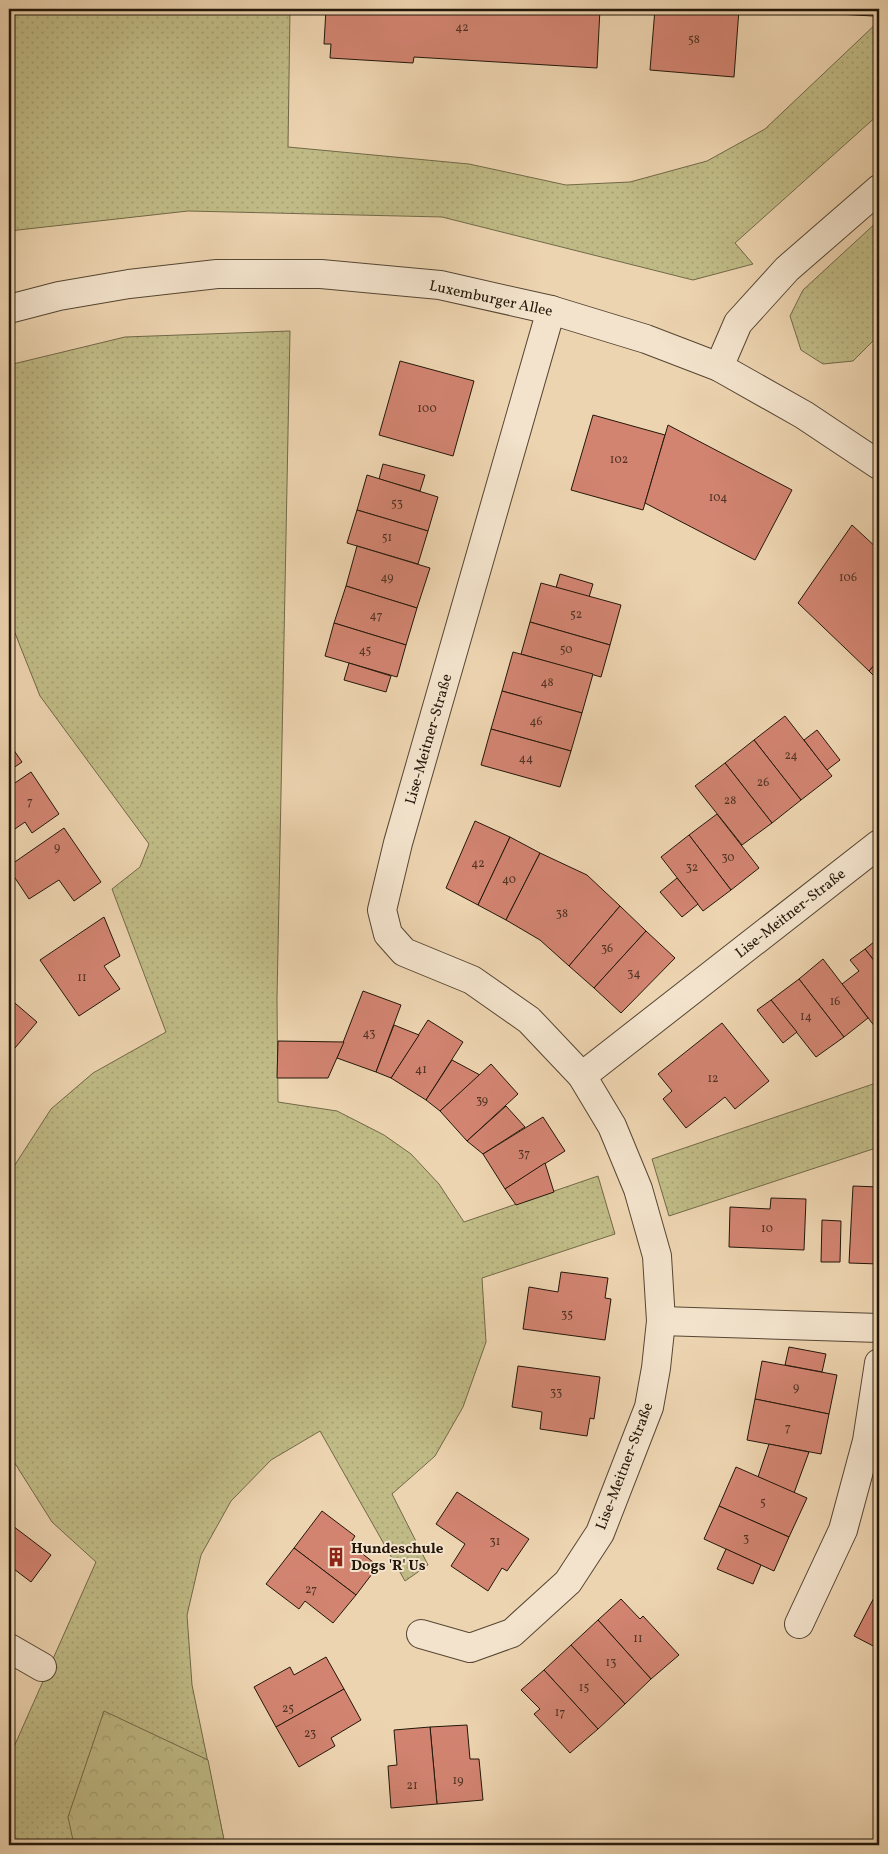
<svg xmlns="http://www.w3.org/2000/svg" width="888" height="1854" font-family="Vollkorn,serif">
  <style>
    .green { fill: url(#green-dots); stroke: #726948 }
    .forest { fill: url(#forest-crowns); stroke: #726948 }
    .building { fill: #d28471; stroke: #231709 }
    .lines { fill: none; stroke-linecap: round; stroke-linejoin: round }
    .street-casing { stroke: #564633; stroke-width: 30 }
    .street { stroke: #f3e3cc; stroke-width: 28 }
    .labels { text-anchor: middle; stroke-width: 4; stroke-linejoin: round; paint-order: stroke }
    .number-label { font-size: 12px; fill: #4f3223 }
    .street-label { font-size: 15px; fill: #231709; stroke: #f3e3cc }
    .poi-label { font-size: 15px; font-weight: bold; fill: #231709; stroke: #f3e3cc; text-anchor: start }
  </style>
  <defs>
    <pattern id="green-dots" width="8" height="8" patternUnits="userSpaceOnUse" patternTransform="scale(1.25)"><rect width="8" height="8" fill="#c0bb86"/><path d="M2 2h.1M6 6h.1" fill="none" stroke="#a5a072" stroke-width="1.8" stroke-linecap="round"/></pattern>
    <pattern id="forest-crowns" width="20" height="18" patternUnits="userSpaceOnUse" patternTransform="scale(1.25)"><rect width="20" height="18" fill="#c0bb86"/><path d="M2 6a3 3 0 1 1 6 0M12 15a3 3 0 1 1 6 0" fill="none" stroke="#a5a072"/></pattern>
  </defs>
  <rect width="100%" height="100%" fill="#edd4b0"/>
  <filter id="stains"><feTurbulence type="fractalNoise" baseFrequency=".004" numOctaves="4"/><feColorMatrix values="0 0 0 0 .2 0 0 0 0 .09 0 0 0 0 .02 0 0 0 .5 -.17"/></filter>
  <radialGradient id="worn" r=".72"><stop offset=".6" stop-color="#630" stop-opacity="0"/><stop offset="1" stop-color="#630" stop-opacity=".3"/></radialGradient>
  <g class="green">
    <polygon points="9,9 290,9 288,147 469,164 566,185 630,182 707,161 765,129 879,21 879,114 735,243 753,264 693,280 442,217 188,211 9,231"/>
    <polygon points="879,220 879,335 853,361 823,364 801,350 790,316 803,290"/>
    <polygon points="290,331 277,999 278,1102 337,1111 384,1135 411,1154 439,1184 464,1222 598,1176 615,1234 482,1278 486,1342 463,1407 435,1456 392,1494 428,1565 405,1581 320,1431 271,1460 231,1501 201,1555 187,1615 192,1685 225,1845 9,1845 9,1758 96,1562 52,1522 9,1454 9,1170 11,1171 51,1109 93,1073 166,1032 112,889 140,867 149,844 40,696 9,618 9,365 125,337"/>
    <polygon points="879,1082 879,1147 669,1216 652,1159"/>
  </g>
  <polygon class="forest" points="104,1711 208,1760 225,1845 74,1845 68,1817"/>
  <g class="building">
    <polygon points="290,9 326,9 326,11"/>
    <polygon points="326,9 600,9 597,68 414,57 413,63 330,58 331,44 324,44"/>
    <polygon points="655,9 739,9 734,77 650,70"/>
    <polygon points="764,9 784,9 783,11 764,10"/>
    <polygon points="784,9 855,9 855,15 783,11"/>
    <polygon points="855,9 874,9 873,16 855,15"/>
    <polygon points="400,361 474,381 453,456 379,435"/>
    <polygon points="593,415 665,435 643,510 571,490"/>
    <polygon points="668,425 792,490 755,560 645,503"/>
    <polygon points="383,464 425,475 420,491 379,479"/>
    <polygon points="367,475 438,497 428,531 357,510"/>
    <polygon points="357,510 428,531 418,564 347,543"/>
    <polygon points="852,525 879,550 879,660 869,671 798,603"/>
    <polygon points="357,546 430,568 417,608 346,586"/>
    <polygon points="560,574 593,584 589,597 556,588"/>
    <polygon points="541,583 621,605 610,645 530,622"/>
    <polygon points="346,586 417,608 406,645 334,623"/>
    <polygon points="530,622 610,645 601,677 521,654"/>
    <polygon points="334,623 406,645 397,677 325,656"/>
    <polygon points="513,652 593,674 582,713 502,691"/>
    <polygon points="879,660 879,681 869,671"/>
    <polygon points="349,663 391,676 386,692 344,680"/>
    <polygon points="502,691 582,713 571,751 491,729"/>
    <polygon points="785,716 832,776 801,800 754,740"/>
    <polygon points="491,729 571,751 560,787 481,765"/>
    <polygon points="817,730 840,760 827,770 804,740"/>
    <polygon points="754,740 801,800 772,823 725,763"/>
    <polygon points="9,743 22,762 9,771"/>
    <polygon points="725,763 772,823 742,845 695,786"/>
    <polygon points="31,772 59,814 32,833 25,822 9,833 9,787"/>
    <polygon points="717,814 759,868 731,890 689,835"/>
    <polygon points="475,821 510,837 478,905 446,888"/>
    <polygon points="64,828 101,882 74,901 59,880 29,899 9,869 9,866"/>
    <polygon points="689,835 731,890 703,911 661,857"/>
    <polygon points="510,837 540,853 506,920 478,905"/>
    <polygon points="540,853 587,875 620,906 569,966 540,940 506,920"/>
    <polygon points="677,878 698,904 682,917 660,892"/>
    <polygon points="620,906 646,931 594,988 569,966"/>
    <polygon points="104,917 120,956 104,966 120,989 79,1016 40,960"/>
    <polygon points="646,931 675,958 621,1013 594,988"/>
    <polygon points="879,938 879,967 865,949"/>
    <polygon points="865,949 879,967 879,1032 842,984 859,971 850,960"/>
    <polygon points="823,959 868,1018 844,1037 799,979"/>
    <polygon points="799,979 844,1037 816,1057 771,1000"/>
    <polygon points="363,991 401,1005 376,1072 337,1058"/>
    <polygon points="9,998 37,1022 9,1055"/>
    <polygon points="771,1000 797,1032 783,1043 757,1010"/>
    <polygon points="428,1020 463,1042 426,1100 391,1078"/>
    <polygon points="722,1023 769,1081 735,1109 725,1097 686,1128 663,1099 672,1091 658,1074"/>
    <polygon points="394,1025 419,1035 391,1078 376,1072"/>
    <polygon points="278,1041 344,1042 328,1078 277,1078"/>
    <polygon points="452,1060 480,1075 440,1111 426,1100"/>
    <polygon points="491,1064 518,1094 467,1141 440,1111"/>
    <polygon points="506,1106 525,1127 483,1154 467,1141"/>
    <polygon points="543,1117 565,1151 505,1189 483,1154"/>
    <polygon points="545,1163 554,1192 516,1205 505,1189"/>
    <polygon points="853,1186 879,1187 879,1264 849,1263"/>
    <polygon points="771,1198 806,1199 804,1250 729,1247 730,1207 770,1209"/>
    <polygon points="822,1220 841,1221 840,1262 821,1262"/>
    <polygon points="561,1272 608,1278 605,1298 611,1299 605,1340 523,1329 529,1287 558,1292"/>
    <polygon points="789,1347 826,1354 822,1372 785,1365"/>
    <polygon points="762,1361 837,1375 829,1414 755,1399"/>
    <polygon points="518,1366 600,1377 594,1419 590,1418 587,1436 540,1429 542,1412 512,1407"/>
    <polygon points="755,1399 829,1414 821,1454 747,1440"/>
    <polygon points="769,1444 809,1452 794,1493 758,1477"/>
    <polygon points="736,1467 807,1498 789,1537 719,1506"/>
    <polygon points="457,1492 529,1539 507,1571 502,1568 488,1591 451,1566 465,1544 436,1524"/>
    <polygon points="719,1506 789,1537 774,1571 704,1539"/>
    <polygon points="322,1511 355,1536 350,1544 378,1566 356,1595 294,1548"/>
    <polygon points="9,1523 51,1555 31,1582 10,1566 9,1567"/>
    <polygon points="294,1548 356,1595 333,1623 305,1601 299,1609 266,1584"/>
    <polygon points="726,1549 761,1565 753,1584 717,1569"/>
    <polygon points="879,1588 879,1649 854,1636"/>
    <polygon points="621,1599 640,1619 643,1616 679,1655 651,1679 598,1620"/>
    <polygon points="598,1620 651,1679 625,1704 571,1645"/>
    <polygon points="571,1645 625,1704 598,1729 544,1670"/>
    <polygon points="326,1657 344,1689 276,1727 254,1687 290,1667 294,1675"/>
    <polygon points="544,1670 598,1729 570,1753 534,1714 540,1709 521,1690"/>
    <polygon points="344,1689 361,1720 331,1738 335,1746 299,1767 276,1727"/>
    <polygon points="467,1725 470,1759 479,1759 483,1800 437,1804 430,1727"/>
    <polygon points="430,1727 437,1804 391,1808 388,1766 397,1765 394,1730"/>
  </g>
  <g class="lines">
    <defs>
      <g id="street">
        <polyline points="9,309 59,296 129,284 217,274 321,274 440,285 551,310 646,339 719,367 804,415 879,465"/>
        <polyline points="719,367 738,323 787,269 879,189"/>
        <polyline points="582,1076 879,844"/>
        <polyline points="661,1321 879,1328"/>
        <polyline points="799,1624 843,1530 867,1441 879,1363"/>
        <polyline points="421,1634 470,1648 512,1633 568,1582 600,1533 649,1407 656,1368 661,1321 657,1256 638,1189 612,1126 582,1076 529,1020 472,980 404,952 388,934 382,910 398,843 551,310"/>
        <polyline points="9,1648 42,1667"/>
      </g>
    </defs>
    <use href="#street" class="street-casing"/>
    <use href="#street" class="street"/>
  </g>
  <defs>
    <symbol id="building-bare" viewBox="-9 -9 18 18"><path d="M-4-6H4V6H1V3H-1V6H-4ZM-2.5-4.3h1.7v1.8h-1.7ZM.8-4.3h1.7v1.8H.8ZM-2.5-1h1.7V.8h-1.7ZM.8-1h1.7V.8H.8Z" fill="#8f2418" stroke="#f3e3cc" stroke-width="2.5" paint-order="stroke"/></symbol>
  </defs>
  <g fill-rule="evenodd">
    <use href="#building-bare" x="322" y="1543" width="28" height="28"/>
  </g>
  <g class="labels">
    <g class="number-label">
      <text x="462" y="31">42</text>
      <text x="694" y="43">58</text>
      <text x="427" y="412">100</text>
      <text x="619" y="463">102</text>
      <text x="718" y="501">104</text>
      <text x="397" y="507">53</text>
      <text x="387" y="541">51</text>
      <text x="387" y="581">49</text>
      <text x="848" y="581">106</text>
      <text x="576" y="618">52</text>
      <text x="376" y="619">47</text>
      <text x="566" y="653">50</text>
      <text x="365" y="654">45</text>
      <text x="547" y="686">48</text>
      <text x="536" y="725">46</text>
      <text x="791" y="759">24</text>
      <text x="526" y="762">44</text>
      <text x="763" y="786">26</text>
      <text x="730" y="804">28</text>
      <text x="30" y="805">7</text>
      <text x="57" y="851">9</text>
      <text x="728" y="861">30</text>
      <text x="478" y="867">42</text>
      <text x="692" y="871">32</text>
      <text x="509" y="883">40</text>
      <text x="562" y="917">38</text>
      <text x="607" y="952">36</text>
      <text x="634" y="977">34</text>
      <text x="82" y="981">11</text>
      <text x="835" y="1005">16</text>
      <text x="806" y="1020">14</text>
      <text x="369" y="1037">43</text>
      <text x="421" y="1073">41</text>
      <text x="713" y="1082">12</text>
      <text x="482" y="1104">39</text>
      <text x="524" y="1157">37</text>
      <text x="767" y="1232">10</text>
      <text x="567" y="1318">35</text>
      <text x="796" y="1391">9</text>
      <text x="556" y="1396">33</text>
      <text x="788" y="1431">7</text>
      <text x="763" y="1506">5</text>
      <text x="746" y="1542">3</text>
      <text x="495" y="1545">31</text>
      <text x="311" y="1593">27</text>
      <text x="638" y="1642">11</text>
      <text x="611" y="1666">13</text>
      <text x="584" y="1691">15</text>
      <text x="288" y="1712">25</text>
      <text x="560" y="1716">17</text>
      <text x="310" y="1737">23</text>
      <text x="458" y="1784">19</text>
      <text x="412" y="1789">21</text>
    </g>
    <g class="street-label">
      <text transform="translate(491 298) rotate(12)" y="5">Luxemburger Allee</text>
      <text transform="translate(428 739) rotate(-74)" y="5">Lise-Meitner-Straße</text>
      <text transform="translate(790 913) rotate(-38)" y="5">Lise-Meitner-Straße</text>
      <text transform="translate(624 1466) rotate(-69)" y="5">Lise-Meitner-Straße</text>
    </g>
    <g class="poi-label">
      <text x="351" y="1553">Hundeschule<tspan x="351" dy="17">Dogs 'R' Us</tspan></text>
    </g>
  </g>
  <rect width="888" height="1854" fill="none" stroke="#edd4b0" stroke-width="30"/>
  <rect x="10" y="10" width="868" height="1834" fill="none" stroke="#231709" stroke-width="2.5"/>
  <rect x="15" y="15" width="858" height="1824" fill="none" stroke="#231709"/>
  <rect width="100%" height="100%" filter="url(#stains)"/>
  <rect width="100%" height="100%" fill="url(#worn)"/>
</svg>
